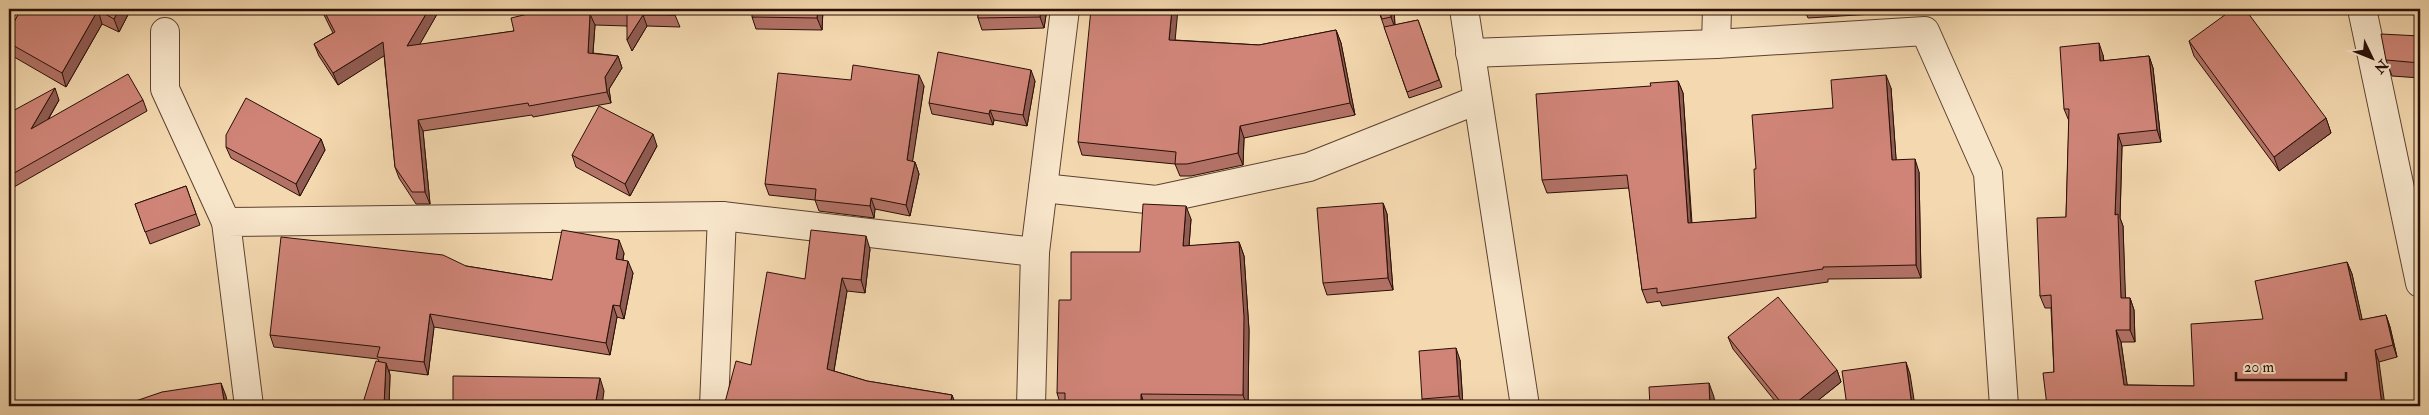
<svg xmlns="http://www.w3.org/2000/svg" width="2429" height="415" font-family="'IM FELL Double Pica',serif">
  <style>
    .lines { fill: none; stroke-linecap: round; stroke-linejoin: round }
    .minor-casing { stroke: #5c4130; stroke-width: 30 }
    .minor { stroke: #f8e6cb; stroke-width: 28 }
    .wall { fill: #b27266; stroke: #290f06 }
    .shaded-wall { fill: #915c53; stroke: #290f06 }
    .building { fill: #cf8477; stroke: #290f06 }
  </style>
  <rect width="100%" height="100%" fill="#f4d8af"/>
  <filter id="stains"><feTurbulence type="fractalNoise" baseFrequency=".004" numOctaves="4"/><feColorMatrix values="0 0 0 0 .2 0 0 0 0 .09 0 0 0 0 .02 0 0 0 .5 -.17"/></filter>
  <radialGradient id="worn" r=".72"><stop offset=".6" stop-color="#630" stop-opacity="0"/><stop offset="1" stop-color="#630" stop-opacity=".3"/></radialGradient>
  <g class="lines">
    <defs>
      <g id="minor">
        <polyline points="1464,9 1525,406"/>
        <polyline points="2362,9 2420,283"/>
        <polyline points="165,32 165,89 226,222"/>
        <polyline points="1716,44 1717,9"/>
        <polyline points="1470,53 1716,44 1925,31 1988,173 2004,406"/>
        <polyline points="1043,188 1156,200 1309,167 1477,100"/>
        <polyline points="249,406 226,222 722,216 1035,252"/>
        <polyline points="714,406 722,216"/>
        <polyline points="1031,406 1035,252 1065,9"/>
      </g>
    </defs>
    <use href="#minor" class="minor-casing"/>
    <use href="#minor" class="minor"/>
  </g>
  <g class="wall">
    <polygon points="21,9 131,9 119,32 102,24 66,87 9,54 9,32"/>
    <polygon points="321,9 440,9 419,45 514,31 532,13 535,9 675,15 680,27 647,26 632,51 627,26 595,25 593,53 618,56 622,68 609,89 611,103 533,117 532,115 423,131 430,204 416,204 399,178 395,167 384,55 338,85 319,56 314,44 333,33"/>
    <polygon points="823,9 822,30 756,29 752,17"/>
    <polygon points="978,9 1047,9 1044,28 982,30 978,18"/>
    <polygon points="1378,9 1394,9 1395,25 1418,20 1442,87 1409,98"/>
    <polygon points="1804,9 1873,9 1873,14 1808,18"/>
    <polygon points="1336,30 1341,43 1355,115 1244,138 1243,165 1191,176 1180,176 1175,164 1082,155 1078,142 1175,40 1259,45"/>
    <polygon points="2420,36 2420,78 2392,76 2386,60"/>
    <polygon points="2189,41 2326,118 2331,133 2279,171 2194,56"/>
    <polygon points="2103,55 2104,61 2149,56 2153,68 2161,142 2122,146 2120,218 2123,226 2125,298 2130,298 2134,310 2135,342 2121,342 2127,385 2194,386 2263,319 2347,262 2352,274 2362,320 2386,315 2390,327 2397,357 2379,362 2047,406 2054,372 2051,308 2045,308 2040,296 2066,217 2069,121 2064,109"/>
    <polygon points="851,80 924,86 912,162 915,162 919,174 910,216 875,209 874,218 819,211 815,200 769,195 765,184"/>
    <polygon points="1035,81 1027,126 994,120 993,125 932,114 929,103"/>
    <polygon points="1678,81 1683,93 1692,223 1756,218 1756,169 1833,108 1891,88 1896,160 1919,172 1921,278 1828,279 1828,282 1662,306 1660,301 1647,303 1642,290 1629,188 1547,193 1542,180 1651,86"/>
    <polygon points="59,100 48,120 143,100 147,111 14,187 9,189 9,113"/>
    <polygon points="321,139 325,150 300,196 231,158 226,147"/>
    <polygon points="657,146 630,196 576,167 572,155"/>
    <polygon points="186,186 200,225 150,244 135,204"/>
    <polygon points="1383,203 1387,214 1393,290 1327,295 1323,283"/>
    <polygon points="1191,219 1189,246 1239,242 1244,256 1249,330 1248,406 1061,406 1057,393 1140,252"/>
    <polygon points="870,249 865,293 847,291 834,371 867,381 952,395 956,406 724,406 751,365 805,279"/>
    <polygon points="624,253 623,260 633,273 624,319 617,317 610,355 434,327 428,375 389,370 390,375 389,406 362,406 379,362 378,359 274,347 270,335 466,266 552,280"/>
    <polygon points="1728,337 1837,370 1841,382 1811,406 1779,406 1733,349"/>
    <polygon points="1460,360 1463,406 1425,406 1422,399"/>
  </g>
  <g class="shaded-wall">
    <polygon points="119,9 131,9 119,32 114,19"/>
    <polygon points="429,9 440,9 412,58 407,46"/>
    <polygon points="818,9 823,9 822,30 817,18"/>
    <polygon points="1041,9 1047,9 1044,28 1040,17"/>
    <polygon points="1172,9 1178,9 1174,52 1169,40"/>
    <polygon points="1391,9 1394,9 1395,28 1391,17"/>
    <polygon points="98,10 102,24 66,87 62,73"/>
    <polygon points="590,14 595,25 592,64 588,53"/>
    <polygon points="643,15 647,26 632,51 627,40"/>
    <polygon points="1336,30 1341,43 1355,115 1350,103"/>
    <polygon points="383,42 387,54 338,85 333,73"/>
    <polygon points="2099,43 2103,55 2105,73 2100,61"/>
    <polygon points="618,56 622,68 609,89 611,103 607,92 605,77"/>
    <polygon points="2149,56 2153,68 2161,142 2157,130"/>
    <polygon points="1031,70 1035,81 1027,126 1023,115"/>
    <polygon points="919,75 924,86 911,172 907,160"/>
    <polygon points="1886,75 1891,88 1897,172 1892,160"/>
    <polygon points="1678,81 1683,93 1692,236 1688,223"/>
    <polygon points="55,88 59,100 36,140 31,129"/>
    <polygon points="990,110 994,120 993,125 989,114"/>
    <polygon points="2326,118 2331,133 2279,171 2274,157"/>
    <polygon points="418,120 423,131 430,204 425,192"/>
    <polygon points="1240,126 1244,138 1243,165 1238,153"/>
    <polygon points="653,134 657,146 630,196 625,184"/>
    <polygon points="2118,134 2122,146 2120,218 2123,226 2126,310 2121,298 2115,215"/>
    <polygon points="321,139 325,150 300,196 296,184"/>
    <polygon points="1915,159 1919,172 1921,278 1916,265"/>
    <polygon points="915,162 919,174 910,216 906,205"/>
    <polygon points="871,198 875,209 874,218 870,206"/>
    <polygon points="1383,203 1387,214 1393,290 1388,278"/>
    <polygon points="1186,206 1191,219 1188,259 1183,246"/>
    <polygon points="866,236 870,249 865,293 861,280"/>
    <polygon points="619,240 624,253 621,271 616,259"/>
    <polygon points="1239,242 1244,256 1249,330 1248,406 1247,406 1243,395"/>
    <polygon points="628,261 633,273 624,319 620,306"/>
    <polygon points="2347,262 2352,274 2365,332 2360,320"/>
    <polygon points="842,278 847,291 832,382 827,369"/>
    <polygon points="2130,298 2134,310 2135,342 2130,330"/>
    <polygon points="613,305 617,317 610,355 606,343"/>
    <polygon points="430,314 434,327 428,375 424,362"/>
    <polygon points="2386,315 2390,327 2397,357 2393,345"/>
    <polygon points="2116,330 2121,342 2129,397 2124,385"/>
    <polygon points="1456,348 1460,360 1463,406 1459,396"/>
    <polygon points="2375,350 2379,362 2385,406 2382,406"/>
    <polygon points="1906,362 1910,374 1915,406 1912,406"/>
    <polygon points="386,363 390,375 389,406 384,406"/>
    <polygon points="1837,370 1841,382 1811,406 1792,406"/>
    <polygon points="600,378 604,391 602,406 595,406"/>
    <polygon points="221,383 226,396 228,406 225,406"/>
    <polygon points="1709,383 1714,397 1715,406 1710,406"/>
    <polygon points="1141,394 1145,406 1141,406"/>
    <polygon points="952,395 956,406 950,406"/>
  </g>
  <g class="building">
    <polygon points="21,9 119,9 114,19 98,10 62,73 9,43 9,32"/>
    <polygon points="323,9 429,9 407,46 514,31 511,18 532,13 535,9 664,9 675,15 643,15 627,40 627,14 590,14 588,53 618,56 605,77 607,92 529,106 528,103 418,120 425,192 412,192 395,167 383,42 333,73 314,44 335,32"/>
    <polygon points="752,9 818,9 817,18 752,17"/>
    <polygon points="978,9 1041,9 1040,17 978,18"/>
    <polygon points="1091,9 1172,9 1169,40 1259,45 1336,30 1350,103 1240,126 1238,153 1187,164 1175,164 1176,152 1078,142"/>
    <polygon points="1378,9 1391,9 1391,17 1382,19"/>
    <polygon points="2233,9 2245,9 2326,118 2274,157 2189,41"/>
    <polygon points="1418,20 1439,80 1407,92 1384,27"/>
    <polygon points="2381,34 2420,36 2420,63 2386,60"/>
    <polygon points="2099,43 2100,61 2149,56 2157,130 2118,134 2115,215 2118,214 2121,298 2130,298 2130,330 2116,330 2124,385 2194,386 2191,324 2263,319 2255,281 2347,262 2360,320 2386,315 2393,345 2375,350 2382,406 2047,406 2043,373 2054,372 2051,295 2040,296 2037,218 2066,217 2069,109 2064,109 2060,47"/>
    <polygon points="938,52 1031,70 1023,115 990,110 989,114 929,103"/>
    <polygon points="853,65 919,75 907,160 915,162 906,205 871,198 870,206 815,200 816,189 765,184 778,73 851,80"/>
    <polygon points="128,74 143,100 9,176 9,113 55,88 31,129"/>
    <polygon points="1886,75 1892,160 1915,159 1916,265 1823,267 1823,269 1657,293 1657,288 1642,290 1627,175 1542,180 1536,94 1651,86 1650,83 1678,81 1688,223 1756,218 1754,169 1756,169 1752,115 1833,108 1831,80"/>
    <polygon points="246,98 321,139 296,184 226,147 226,135"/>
    <polygon points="599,106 653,134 625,184 572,155"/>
    <polygon points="186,186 196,214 145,232 135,204"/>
    <polygon points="1383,203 1388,278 1323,283 1317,208"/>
    <polygon points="1143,204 1186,206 1183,246 1239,242 1244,317 1243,395 1141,394 1141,406 1065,406 1065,393 1057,393 1059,300 1071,300 1071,252 1140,252"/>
    <polygon points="562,230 619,240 616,259 628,261 620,306 613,305 606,343 430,314 424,362 377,357 380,347 270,335 281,237 443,255 466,266 552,280"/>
    <polygon points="811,230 866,236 861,280 842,278 827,369 867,381 952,395 950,406 724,406 736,361 751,365 767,272 805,279"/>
    <polygon points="1778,297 1837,370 1792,406 1784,406 1728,337"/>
    <polygon points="1456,348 1459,396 1422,399 1419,351"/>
    <polygon points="376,361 386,363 384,406 362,406"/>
    <polygon points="1906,362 1912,406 1847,406 1842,371"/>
    <polygon points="453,376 600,378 595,406 453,406"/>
    <polygon points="221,383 225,406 121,406 162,392"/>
    <polygon points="1709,383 1710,406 1650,406 1649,387"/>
  </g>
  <rect width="2429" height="415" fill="none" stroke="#f4d8af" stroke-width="30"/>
  <rect x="10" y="10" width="2409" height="395" fill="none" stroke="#290f06" stroke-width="2.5"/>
  <rect x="15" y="15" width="2399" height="385" fill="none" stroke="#290f06"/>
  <g transform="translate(2372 58) rotate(133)" stroke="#f8e6cb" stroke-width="4" paint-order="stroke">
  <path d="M0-4L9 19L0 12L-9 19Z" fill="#290f06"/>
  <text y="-8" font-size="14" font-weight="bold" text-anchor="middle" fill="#290f06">N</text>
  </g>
  <path d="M2236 372v8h110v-8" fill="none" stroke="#290f06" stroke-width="2.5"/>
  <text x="2244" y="372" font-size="15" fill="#290f06" stroke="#f8e6cb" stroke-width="4" paint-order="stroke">20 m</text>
  <rect width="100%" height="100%" filter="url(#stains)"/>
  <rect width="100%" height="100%" fill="url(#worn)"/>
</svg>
